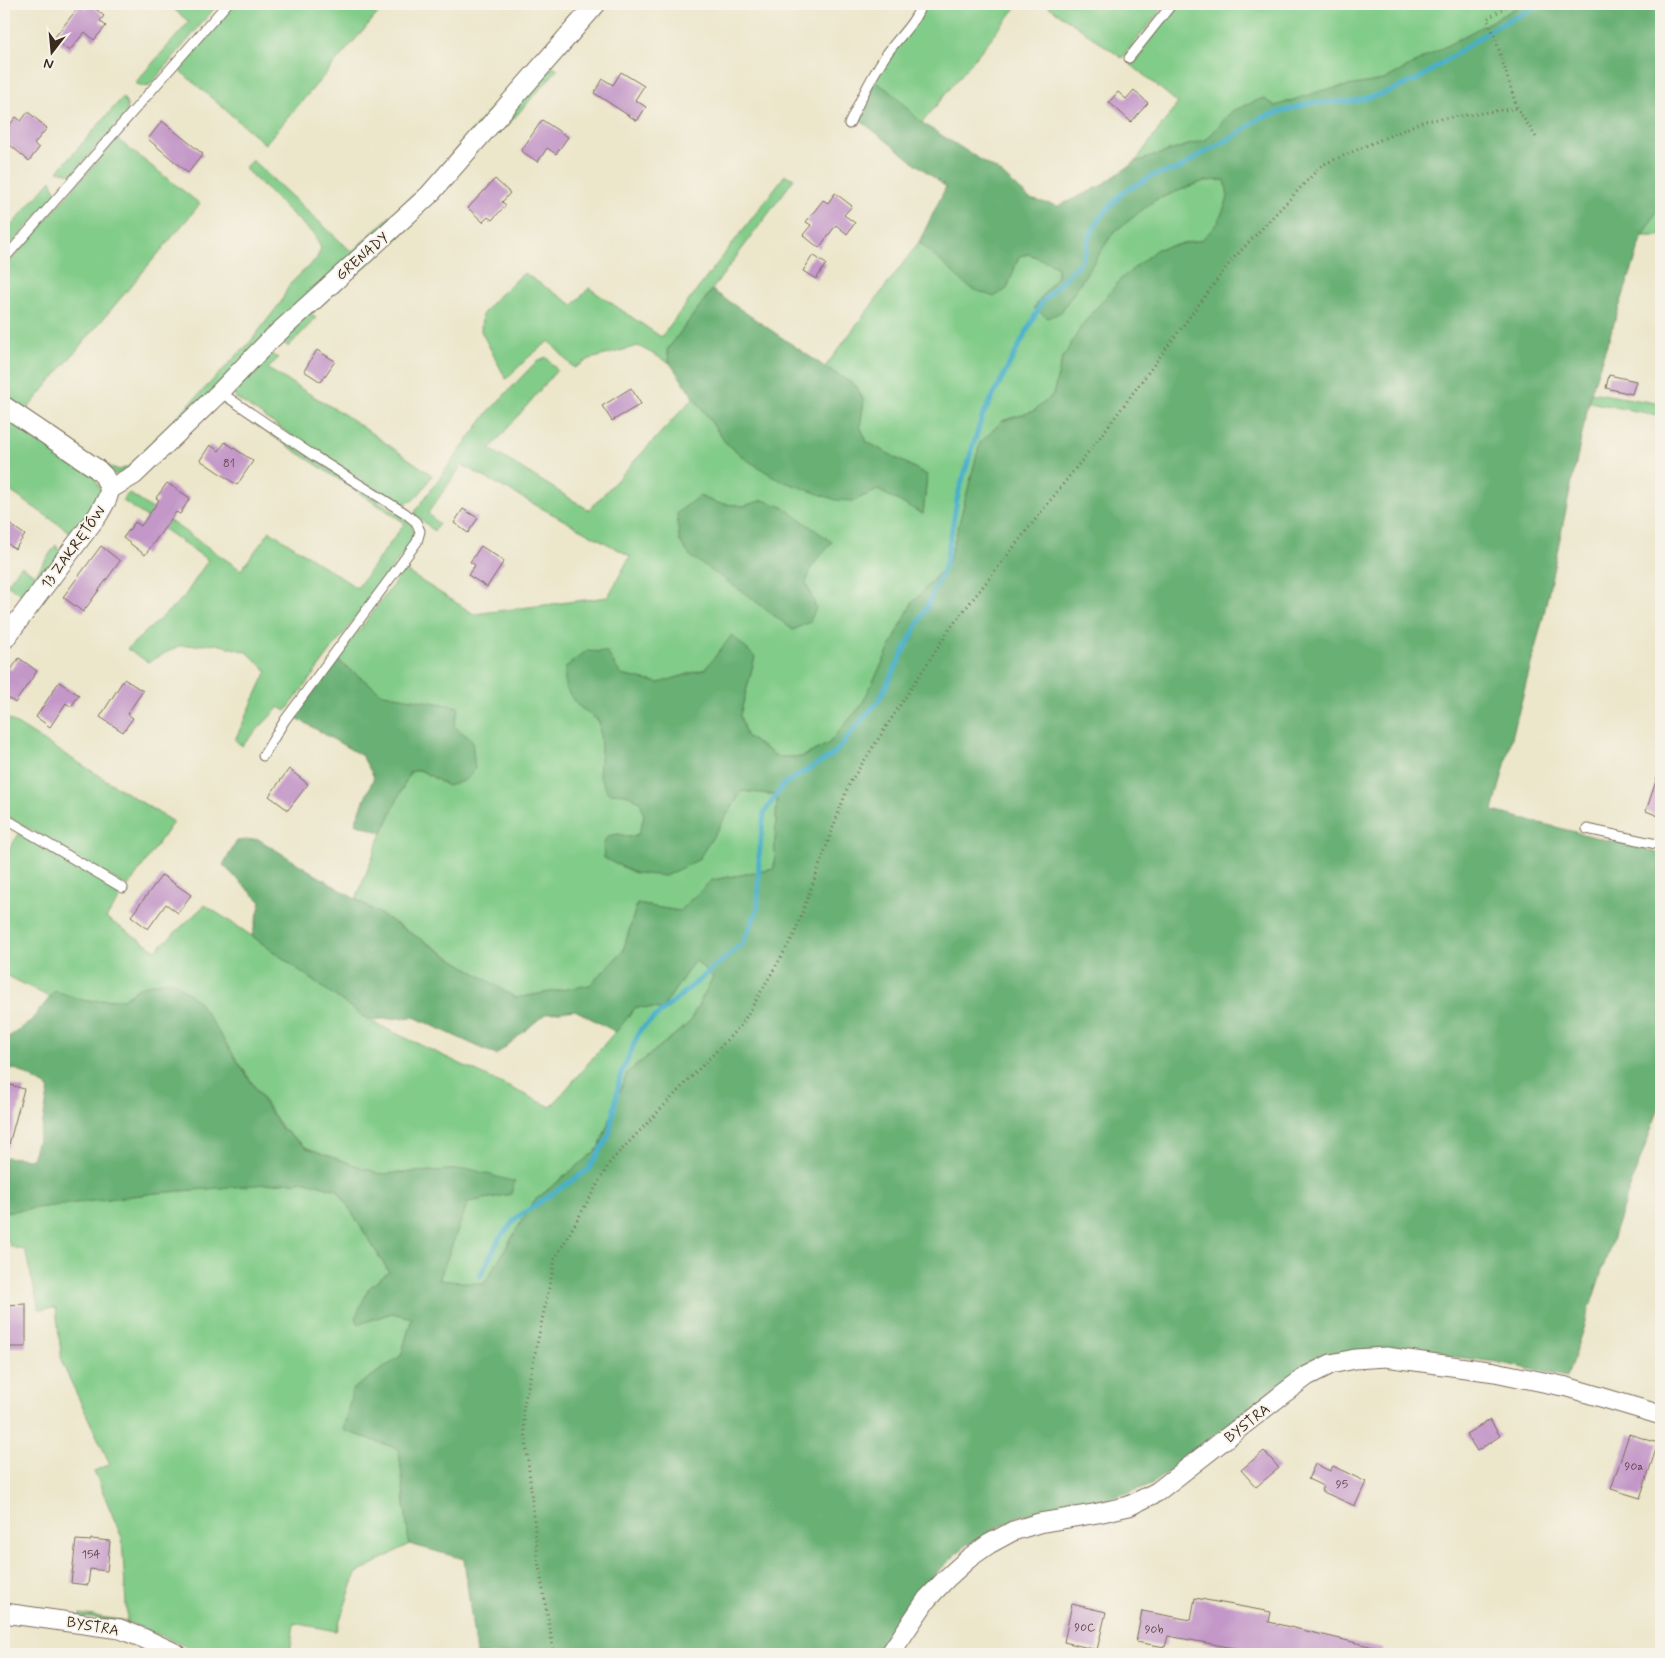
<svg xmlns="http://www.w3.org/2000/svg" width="1665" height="1658" font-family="Mynerve,sans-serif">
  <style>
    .green { fill: #82cc89; stroke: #5e7b54; fill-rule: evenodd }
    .forest { fill: #69b075; stroke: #526d4a }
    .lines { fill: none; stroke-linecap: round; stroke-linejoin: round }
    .stream { stroke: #4ab0c9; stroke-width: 5 }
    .building { fill: #c397c8 }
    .lane-casing { stroke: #796c5b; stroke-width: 11 }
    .street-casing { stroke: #796c5b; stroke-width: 21 }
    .path { stroke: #796c5b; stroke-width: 3; stroke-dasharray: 1 4; stroke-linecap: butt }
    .lane { stroke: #fff; stroke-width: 9 }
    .street { stroke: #fff; stroke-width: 19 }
    .labels { text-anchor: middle; stroke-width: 4; stroke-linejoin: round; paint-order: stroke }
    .number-label { font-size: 12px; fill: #5d4548 }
    .street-label { font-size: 15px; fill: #3b2a1e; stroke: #f7f3e8 }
  </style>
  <rect width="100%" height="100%" fill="#f7f3e8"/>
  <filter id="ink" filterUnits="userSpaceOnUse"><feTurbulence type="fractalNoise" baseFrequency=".02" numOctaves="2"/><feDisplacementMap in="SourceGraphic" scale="10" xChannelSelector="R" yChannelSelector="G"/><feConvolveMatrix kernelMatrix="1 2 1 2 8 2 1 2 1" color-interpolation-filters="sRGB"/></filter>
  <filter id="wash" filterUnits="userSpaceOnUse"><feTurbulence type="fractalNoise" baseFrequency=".0096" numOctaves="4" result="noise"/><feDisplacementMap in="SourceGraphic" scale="20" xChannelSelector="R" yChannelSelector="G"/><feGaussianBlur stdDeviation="1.12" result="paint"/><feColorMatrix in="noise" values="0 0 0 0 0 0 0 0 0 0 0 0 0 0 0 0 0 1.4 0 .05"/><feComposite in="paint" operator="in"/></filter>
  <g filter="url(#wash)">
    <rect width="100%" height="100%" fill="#ece6cb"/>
    <g class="green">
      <polygon points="168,4 218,4 150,85 142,86 135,83 189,22"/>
      <polygon points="233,4 386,4 265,144 178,69"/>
      <polygon points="581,4 588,4 457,156 132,470 120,474 113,474 106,465 119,470 128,467 251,341 281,302 289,285 317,258 321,248 314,235 244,168 252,160 352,252 434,175"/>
      <path d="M926 4H959L964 8 967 4H1019L922 123 891 92 874 81C880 71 885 62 892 53 904 38 921 23 926 4Z"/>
      <polygon points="1045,4 1166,4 1122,58"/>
      <polygon points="1179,4 1523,4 1384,80 1324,90 1275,106 1232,111 1207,139 1135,162 1178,103 1129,63"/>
      <polygon points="553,66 558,69 505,128 502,120"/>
      <polygon points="123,97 127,105 127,113 72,174 58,171"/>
      <polygon points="117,139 200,204 23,414 4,401 4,268"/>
      <polygon points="785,175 794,179 667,350 670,363 638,346 590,359 574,368 549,341 530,356 506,379 481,331 482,315 496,298 524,273 573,305 589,288 661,337"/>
      <polygon points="51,180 56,194 4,252 4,234"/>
      <path d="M1226 180 1228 198 1218 223 1201 240 1157 249 1062 359 1053 395 1034 411 1002 421 980 443 949 562 912 603 861 706 828 744 802 757H778L746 736 740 715 755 657 705 669 659 683 621 675 576 704 599 721 601 747 626 794 641 801 644 816 640 833 630 837 618 834 603 846 605 858 635 873 698 860 742 791 777 795 774 869 712 880 679 911 637 904 623 951 590 985 516 998 356 899 382 833 410 772 420 770 448 786 454 726 459 707 383 694 337 660 404 570 474 614 608 597 630 556 462 465 428 513 439 524 434 531 415 514 416 510 489 411 535 363 546 357 557 370 490 449 589 510 694 397 725 442 853 501 878 490 923 514 927 475 867 442 860 426 864 401 856 386 825 367 919 242 970 287 1007 289 1019 256 1029 254 1057 266V276L1034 308 1061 312 1113 233 1155 200 1204 181ZM699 496 717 503 744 506 763 500 832 542 812 566 806 583 816 608 793 630 750 597Z"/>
      <polygon points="1661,203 1661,236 1643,236"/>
      <polygon points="410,221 415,223 311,314 316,318 288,347 280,338"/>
      <path d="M267 352 278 358 268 369 345 415 432 475C425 486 414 508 398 503L316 452 236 398 233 392 236 385Z"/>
      <polygon points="1591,392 1661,404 1661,416 1589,402"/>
      <path d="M225 401 402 516C414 525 416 529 411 543L286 711 279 707 242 746 235 740 267 671 247 652 217 644 179 646 148 662 127 649 184 597 208 560 122 500 129 493 241 570 270 531 357 588 405 523 221 402Z"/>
      <polygon points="4,414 94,476 102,493 76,536 4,487"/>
      <polygon points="56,545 61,555 26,598 7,584 21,566 35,575"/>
      <polygon points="4,716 173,822 128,887 4,814"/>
      <polygon points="19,834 118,890 120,898 106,918 156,950 205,905 252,936 368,1020 551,1107 636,1007 662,1009 695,960 713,977 689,1023 627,1073 599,1148 534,1201 484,1284 439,1280 468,1202 511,1194 470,1169 380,1174 307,1148 282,1128 198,1001 142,986 123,999 86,1001 55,991 51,998 4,974 4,857"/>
      <polygon points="306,1181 338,1190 389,1272 369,1288 359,1324 392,1313 412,1317 401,1356 353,1389 343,1430 399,1449 409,1544 356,1574 336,1631 294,1623 290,1654 195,1654 194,1650 128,1622 79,1617 80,1614 127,1621 122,1538 94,1471 110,1464 62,1363 56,1308 39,1309 25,1250 11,1247 4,1233 4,1212 156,1193"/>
    </g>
    <g class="forest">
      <polygon points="1523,4 1661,4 1661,203 1643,236 1591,392 1543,618 1493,811 1661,854 1661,1102 1622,1210 1567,1377 1496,1362 1384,1348 1328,1355 1291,1375 1151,1485 1096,1503 1019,1516 966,1545 915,1593 880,1654 476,1654 464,1559 409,1544 399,1449 343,1430 353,1389 401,1356 412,1318 392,1313 359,1324 355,1318 369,1288 389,1272 338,1190 306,1181 156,1193 4,1212 4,1157 32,1159 42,1127 49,1088 18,1070 4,1068 4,1040 29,1023 55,991 86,1001 123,999 142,986 172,980 198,1001 281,1128 307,1148 380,1174 470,1169 515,1182 511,1194 468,1202 439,1280 484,1284 534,1201 599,1148 627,1073 689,1023 713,977 695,960 662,1009 636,1007 616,1032 575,1010 545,1014 496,1055 414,1017 368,1020 252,936 261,902 223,865 237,841 258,839 516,998 590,985 623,951 637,904 679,911 712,880 774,869 777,795 742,791 698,860 665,876 635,873 604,858 603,846 607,836 618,834 630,837 639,834 644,816 640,801 626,794 608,793 599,775 601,747 599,721 576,704 565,687 565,668 586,651 607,652 621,675 659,683 705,669 732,635 755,657 740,715 746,736 778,757 802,757 828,744 861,706 912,603 949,562 980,443 1002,421 1034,411 1053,395 1062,359 1082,325 1122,278 1157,249 1201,240 1218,223 1228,198 1225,180 1204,181 1155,200 1113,233 1061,312 1048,318 1034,308 1057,276 1057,266 1029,254 1019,256 1007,289 994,297 970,288 919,242 946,187 857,118 874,81 891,92 922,123 1000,172 1030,199 1058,206 1099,187 1135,162 1207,139 1232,111 1263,98 1275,106 1324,90 1384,80"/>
      <polygon points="712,290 825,367 856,386 864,401 860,426 867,442 927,475 923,514 878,490 853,501 836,500 779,480 747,460 725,442 670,363 667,350"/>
      <polygon points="699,496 717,503 744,506 763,500 783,507 832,542 812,566 806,583 816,608 810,622 793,630 750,597 690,556 679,540 677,513"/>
      <polygon points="337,660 383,694 459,707 454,726 472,740 475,770 464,781 448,786 420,770 410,772 382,833 355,823 374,777 362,756 295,717"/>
    </g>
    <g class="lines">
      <polyline class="stream" points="480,1276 499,1239 516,1218 588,1170 609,1136 620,1077 640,1030 743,943 758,908 759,856 764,813 784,784 834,754 879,700 929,602 946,563 958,494 982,417 1042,302 1080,262 1085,253 1090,235 1100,218 1123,192 1154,175 1179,169 1201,154 1235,136 1260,118 1310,103 1355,101 1388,92 1420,78 1497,26 1543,4"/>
    </g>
    <g id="blocks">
      <g class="building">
        <polygon points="81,4 86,9 91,5 104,16 100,21 106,26 94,40 85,32 69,51 54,38"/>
        <polygon points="621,72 644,86 635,100 646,107 637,121 594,93 603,79 613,85"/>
        <polygon points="1134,90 1148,103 1131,122 1109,102 1118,92 1126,99"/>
        <polygon points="28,112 47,128 34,144 39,148 29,161 4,140 4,132 16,117 21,121"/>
        <polygon points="542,120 568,137 556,154 547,148 538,162 521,151"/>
        <polygon points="162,121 203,154 188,173 148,139"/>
        <polygon points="495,179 510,193 502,202 506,205 492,220 488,217 483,222 468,208"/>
        <polygon points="835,193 852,206 844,215 855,223 847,234 836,225 819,248 803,235 811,225 806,222 823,200 828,203"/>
        <polygon points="813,255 826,264 816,279 803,271"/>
        <polygon points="317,350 335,361 321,382 304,371"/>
        <polygon points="1609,375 1636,381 1632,394 1606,388"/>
        <polygon points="631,388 641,404 612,421 602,406"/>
        <polygon points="225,442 253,461 237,485 200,460 210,445 219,451"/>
        <polygon points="167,483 190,498 180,514 176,512 145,555 123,538 135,522 141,526 159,500 156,498"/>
        <polygon points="463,509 478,518 468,533 454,523"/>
        <polygon points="4,520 25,535 15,549 4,541"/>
        <polygon points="101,546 120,561 83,612 63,597"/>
        <polygon points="481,546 504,561 487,587 468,575 475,565 470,562"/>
        <polygon points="19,658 37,671 15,703 4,695 4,664 11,670"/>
        <polygon points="124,679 143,691 127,714 133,718 123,732 100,717"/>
        <polygon points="59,682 79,695 71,707 66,703 50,727 36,717"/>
        <polygon points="289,769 308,784 288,810 269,796"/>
        <polygon points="1659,772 1661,772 1661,817 1646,811"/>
        <polygon points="162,875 191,895 178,913 166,904 148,929 131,916"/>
        <polygon points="4,1083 24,1089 8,1148 4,1148"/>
        <polygon points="26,1304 26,1347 4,1347 4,1305"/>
        <polygon points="1490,1420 1500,1436 1477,1451 1466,1434"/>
        <polygon points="1629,1434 1658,1443 1640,1498 1611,1489"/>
        <polygon points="1264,1451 1279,1468 1256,1487 1241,1470"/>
        <polygon points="1315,1464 1330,1471 1333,1466 1366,1482 1355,1506 1321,1491 1323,1486 1308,1479"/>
        <polygon points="91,1539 110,1541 107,1571 90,1569 88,1585 71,1583 76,1540 91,1541"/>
        <polygon points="1195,1598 1271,1612 1269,1622 1382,1649 1381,1654 1267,1654 1168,1636 1165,1647 1136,1642 1142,1611 1191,1620"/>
        <polygon points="1072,1604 1106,1612 1097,1650 1064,1642"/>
      </g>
    </g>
  </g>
  <g filter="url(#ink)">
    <use href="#blocks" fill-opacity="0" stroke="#796c5b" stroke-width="1"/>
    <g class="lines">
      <defs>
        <g id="lane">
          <polyline points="1129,58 1172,4"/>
          <path d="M849 124C860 100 871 77 886 55 896 40 917 21 921 4"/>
          <polyline points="4,259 227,4"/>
          <polyline points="220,392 314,456 405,513 416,522 420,531 417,542 285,720 263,756"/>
          <polyline points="4,818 123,888"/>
          <polyline points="1587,829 1661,845"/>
        </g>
        <g id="street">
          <polyline points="4,406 97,469 104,476 110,489 107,499 98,515 4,640"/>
          <polyline points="110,489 134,475 220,392 269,341 429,195 596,4"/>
          <polyline points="4,1613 120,1629 143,1638 177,1654"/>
          <polyline points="890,1654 927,1599 946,1579 969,1558 989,1544 1013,1531 1039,1523 1098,1513 1129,1506 1157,1492 1284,1393 1307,1376 1331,1364 1355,1359 1386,1357 1495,1372 1567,1387 1661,1415"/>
        </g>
      </defs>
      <use href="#lane" class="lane-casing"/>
      <use href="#street" class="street-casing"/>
      <g class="path">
        <polyline points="1510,4 1487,19 1494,34 1517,108 1536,137"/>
        <polyline points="554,1654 538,1561 523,1410 555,1259 610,1162 742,1024 794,935 849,784 951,627 1104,432 1231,261 1322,165 1424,121 1517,108"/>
      </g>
      <use href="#lane" class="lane"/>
      <use href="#street" class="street"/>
    </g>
  </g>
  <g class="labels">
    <g class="number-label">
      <text x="229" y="467">81</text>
      <text x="1634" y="1470">90a</text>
      <text x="1342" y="1488">95</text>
      <text x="91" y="1558">154</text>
      <text x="1085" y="1631">90C</text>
      <text x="1154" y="1633">90b</text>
    </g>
    <g class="street-label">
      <text transform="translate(362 256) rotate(-41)" y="5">GRENADY</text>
      <text transform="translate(73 547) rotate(-54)" y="5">13 ZAKRĘTÓW</text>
      <text transform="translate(1247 1423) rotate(-38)" y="5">BYSTRA</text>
      <text transform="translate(93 1626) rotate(10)" y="5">BYSTRA</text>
    </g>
  </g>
  <rect width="1665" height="1658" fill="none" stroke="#f7f3e8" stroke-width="20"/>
  <g transform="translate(52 52) rotate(196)" stroke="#f7f3e8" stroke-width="4" paint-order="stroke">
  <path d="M0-4L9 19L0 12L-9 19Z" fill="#3b2a1e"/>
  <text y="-8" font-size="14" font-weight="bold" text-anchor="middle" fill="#3b2a1e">N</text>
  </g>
</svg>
